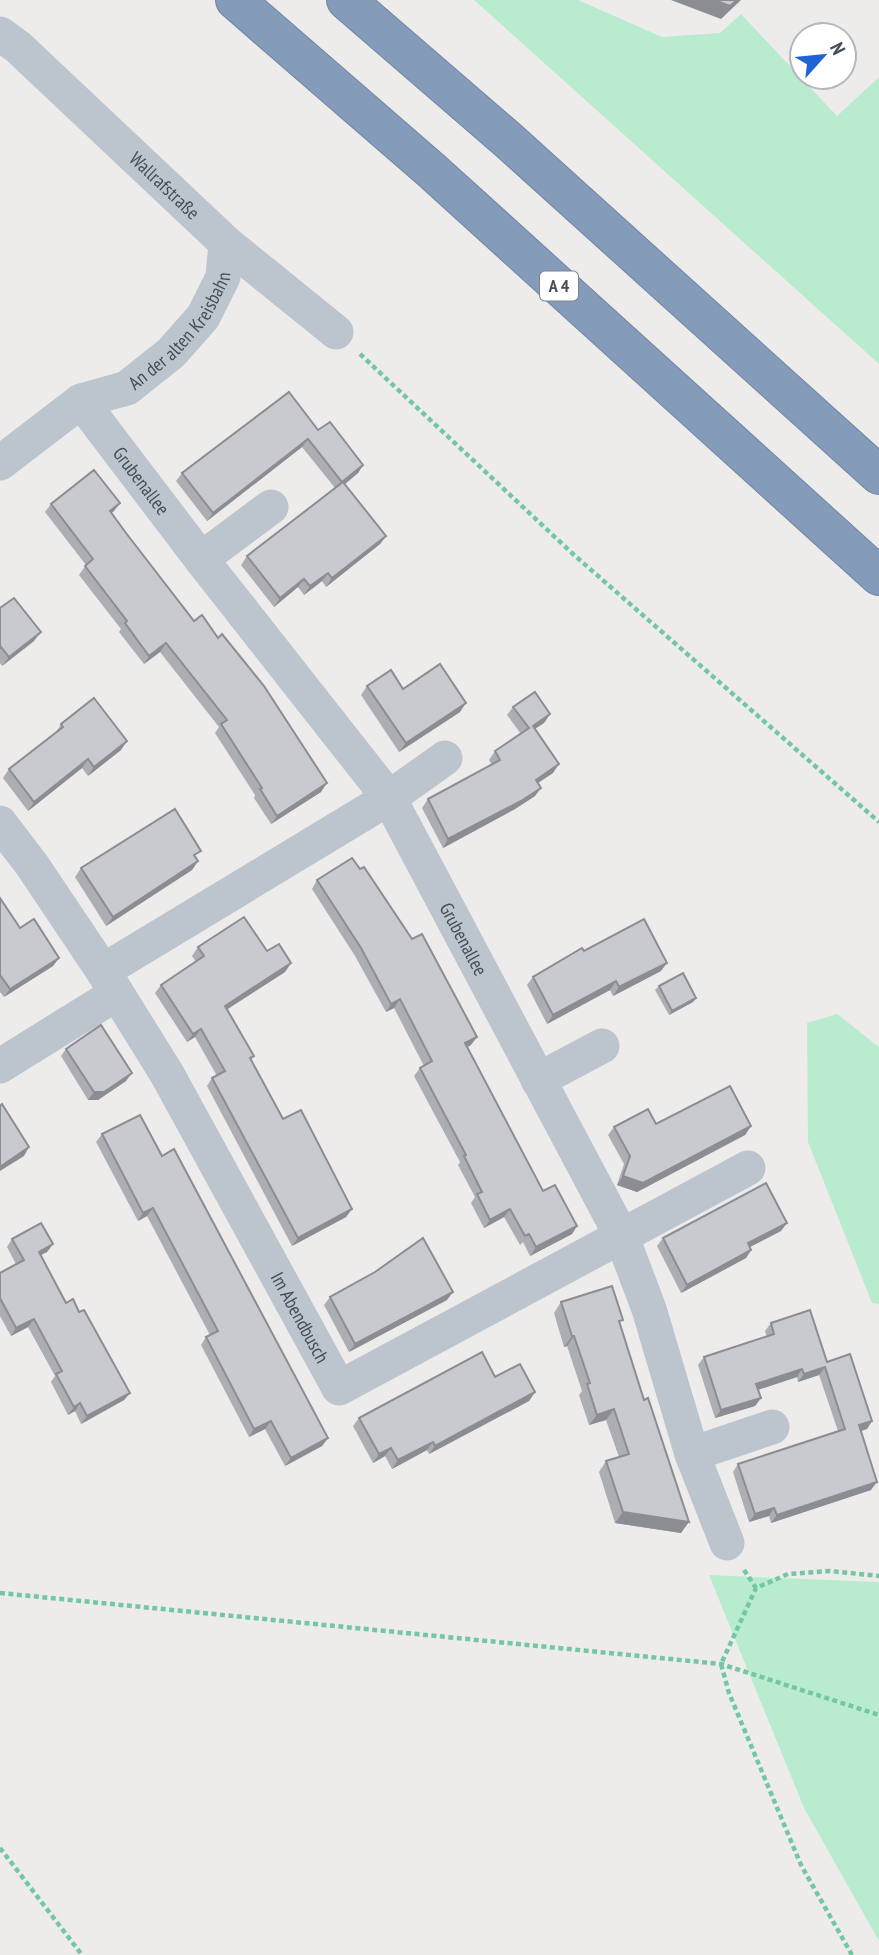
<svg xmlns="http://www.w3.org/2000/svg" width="879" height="1955" font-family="'PT Sans Narrow',sans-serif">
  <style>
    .green { fill: #b9eccf }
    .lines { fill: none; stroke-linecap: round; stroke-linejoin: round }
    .motorway-casing { stroke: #6f86a5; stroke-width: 40 }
    .path { stroke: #73c8a3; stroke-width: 4.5; stroke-dasharray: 5 3.5; stroke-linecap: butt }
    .minor { stroke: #bcc5cd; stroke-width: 35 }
    .motorway { stroke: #849bb9; stroke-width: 38 }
    .wall { fill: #acaeb3 }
    .shaded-wall { fill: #8c8d92 }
    .building { fill: #c8cad0; stroke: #8c8d92; stroke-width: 2 }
    .labels { text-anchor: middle; stroke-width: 6; stroke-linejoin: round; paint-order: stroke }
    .shield { fill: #fff; stroke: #7c828a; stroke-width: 2 }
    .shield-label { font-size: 18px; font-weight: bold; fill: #444d58 }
    .street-label { font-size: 19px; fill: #444d58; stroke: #fff }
  </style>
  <rect width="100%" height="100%" fill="#eeebeb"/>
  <g class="green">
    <polygon points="474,0 578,0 662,37 720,33 741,14 837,116 879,77 879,364"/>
    <polygon points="837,1014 879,1047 879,1304 872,1303 808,1142 807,1023"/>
    <polygon points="709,1575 879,1582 879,1941 804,1808"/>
  </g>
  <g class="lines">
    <defs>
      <g id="motorway">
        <polyline points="235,0 431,170 879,576"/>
        <polyline points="346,0 508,140 879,475"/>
      </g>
    </defs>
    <use href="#motorway" class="motorway-casing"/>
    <g class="path">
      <polyline points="360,354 573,554 879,822"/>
      <polyline points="744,1570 756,1588"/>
      <polyline points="0,1593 721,1664 879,1715"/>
      <polyline points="0,1848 82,1955"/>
      <polyline points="852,1955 801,1865 729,1693 721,1664 756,1588 788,1574 830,1571 879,1576"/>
    </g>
    <g class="minor">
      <path id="s1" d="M0 34 18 47 226 243 336 332"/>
      <path id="s2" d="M81 401 201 559 389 798 621 1235 649 1309 692 1454 727 1543"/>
      <path id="s3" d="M0 463 81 401 127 388 171 353 203 317 223 277 226 243"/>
      <polyline points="201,559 271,507"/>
      <path id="s4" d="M0 823 32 865 103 971 167 1074 339 1388 748 1168"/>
      <polyline points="103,971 389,798 445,758"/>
      <polyline points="0,1066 116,994"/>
      <polyline points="538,1080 602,1046"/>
      <polyline points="692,1454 772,1427"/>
    </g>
    <use href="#motorway" class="motorway"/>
  </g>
  <g class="wall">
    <polygon points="318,430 363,465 358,473 344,484 386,536 380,544 326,587 322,581 304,595 298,587 274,607 241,565 247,556 335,488 302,447 207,521 176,481 182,473"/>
    <polygon points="120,503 111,513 321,792 271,824 254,798 255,795 215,733 219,727 160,652 144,664 119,632 121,629 79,575 86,565 45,512 51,504"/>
    <polygon points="0,608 34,641 2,666 0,663"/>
    <polygon points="367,686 403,689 460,712 399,752 361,695"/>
    <polygon points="513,707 550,714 544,723 535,729 553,773 538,783 535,796 515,809 443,848 422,808 428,799 492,765 489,760 495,751 521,734 507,715"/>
    <polygon points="61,724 121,750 88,776 82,768 28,811 3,778 9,769 55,734"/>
    <polygon points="198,861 192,870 106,926 75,877 81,868"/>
    <polygon points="317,880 471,1045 467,1047 543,1191 577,1226 572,1234 530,1256 523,1242 520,1245 504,1217 484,1228 471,1203 475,1197 458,1165 460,1162 414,1076 420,1068 424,1066 394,1008 386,1012 355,956 312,889"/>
    <polygon points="0,898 20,928 59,958 53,966 4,997 0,992"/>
    <polygon points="198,947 267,951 291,963 285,972 227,1009 254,1056 251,1060 283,1119 352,1209 346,1217 292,1246 207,1086 212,1078 217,1076 195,1037 187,1042 155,993 161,985 196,962 192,956"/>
    <polygon points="584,951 661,971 613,996 610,990 547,1024 527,985 533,977"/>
    <polygon points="659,986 696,998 693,1002 669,1015 655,990"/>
    <polygon points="66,1049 126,1081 98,1100 88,1100 61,1056"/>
    <polygon points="656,1124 751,1126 745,1135 637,1192 617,1185 624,1164 608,1135 614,1127"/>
    <polygon points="102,1134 162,1156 328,1438 322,1446 285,1466 265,1429 249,1437 201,1345 206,1337 210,1335 147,1216 138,1221 96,1142"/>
    <polygon points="781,1231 750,1247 751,1250 746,1258 681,1293 657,1246 663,1238"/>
    <polygon points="12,1239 53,1244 47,1252 41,1255 66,1303 79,1312 130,1393 124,1400 81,1424 75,1411 68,1415 51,1382 55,1376 28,1327 11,1336 0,1316 0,1273 16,1264 7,1247"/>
    <polygon points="330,1297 447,1300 349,1352 324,1305"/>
    <polygon points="561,1302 620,1324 681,1533 615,1523 599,1472 606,1461 619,1457 606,1420 589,1425 579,1395 582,1391 567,1346 564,1347 554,1313"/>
    <polygon points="771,1323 827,1362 872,1421 867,1429 861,1431 871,1490 771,1523 769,1516 749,1522 733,1472 738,1464 838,1431 819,1375 798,1382 797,1377 758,1390 761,1398 755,1406 715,1418 698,1365 704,1357 767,1337 765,1331"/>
    <polygon points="495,1377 535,1392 529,1401 429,1454 427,1450 392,1469 385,1456 373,1463 353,1426 359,1418"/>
  </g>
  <g class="shaded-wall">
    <polygon points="671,0 741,0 721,19"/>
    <polygon points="308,439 302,447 207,521 213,513"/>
    <polygon points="363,465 358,473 337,491 342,482"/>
    <polygon points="120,503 114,511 104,519 110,511"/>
    <polygon points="386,536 380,544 326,587 332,578"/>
    <polygon points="328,573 322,581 304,595 310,586"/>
    <polygon points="304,579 298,587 274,607 280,598"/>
    <polygon points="41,632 34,641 2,666 9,657"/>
    <polygon points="166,643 160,652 144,664 149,656"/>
    <polygon points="466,703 460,712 399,752 406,743"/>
    <polygon points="550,714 544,723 527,734 533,726"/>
    <polygon points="127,741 121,750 88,776 94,767"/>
    <polygon points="88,759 82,768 28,811 34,802"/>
    <polygon points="559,764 553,773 530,788 536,780"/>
    <polygon points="327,783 321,792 271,824 277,816"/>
    <polygon points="541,788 535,796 515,809 443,848 448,839"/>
    <polygon points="198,861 192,870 106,926 113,917"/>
    <polygon points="59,958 53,966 4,997 10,989"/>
    <polygon points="291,963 285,972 220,1014 225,1006"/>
    <polygon points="667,963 661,971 613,996 619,987"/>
    <polygon points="616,981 610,990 547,1024 553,1015"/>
    <polygon points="696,998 693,1002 669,1015 672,1011"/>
    <polygon points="400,999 394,1008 386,1012 391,1004"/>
    <polygon points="201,1029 195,1037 187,1042 193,1034"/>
    <polygon points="477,1037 471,1045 459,1052 465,1043"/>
    <polygon points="132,1073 126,1081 98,1100 88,1100 94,1092"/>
    <polygon points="751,1126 745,1135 637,1192 617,1185 623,1176"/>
    <polygon points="29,1147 24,1156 0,1171 0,1167"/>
    <polygon points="153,1208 147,1216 138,1221 143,1213"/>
    <polygon points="352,1209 346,1217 292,1246 298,1238"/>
    <polygon points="510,1209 504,1217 484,1228 490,1220"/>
    <polygon points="787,1223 781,1231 742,1251 748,1243"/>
    <polygon points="577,1226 572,1234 530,1256 536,1247"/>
    <polygon points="53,1244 47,1252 33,1259 39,1252"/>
    <polygon points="751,1250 746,1258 681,1293 687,1285"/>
    <polygon points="453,1292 447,1300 349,1352 355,1344"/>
    <polygon points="34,1319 28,1327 11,1336 16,1328"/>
    <polygon points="572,1336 574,1336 567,1346 564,1347"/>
    <polygon points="825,1367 819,1375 798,1382 804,1374"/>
    <polygon points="802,1369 797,1377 751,1392 756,1384"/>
    <polygon points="535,1392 529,1401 429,1454 435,1446"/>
    <polygon points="130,1393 124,1400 81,1424 87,1416"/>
    <polygon points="761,1398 755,1406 715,1418 721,1410"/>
    <polygon points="80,1403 75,1411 68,1415 74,1407"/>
    <polygon points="614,1409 606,1420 589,1425 597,1415"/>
    <polygon points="271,1421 265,1429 249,1437 254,1429"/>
    <polygon points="872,1421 867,1429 853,1433 859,1425"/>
    <polygon points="328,1438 322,1446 285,1466 291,1458"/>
    <polygon points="433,1442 427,1450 392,1469 398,1460"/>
    <polygon points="391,1448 385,1456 373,1463 379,1454"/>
    <polygon points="877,1482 871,1490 771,1523 777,1515"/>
    <polygon points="774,1508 769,1516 749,1522 755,1514"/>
    <polygon points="623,1512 689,1522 681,1533 615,1523"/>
  </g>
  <g class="building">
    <polygon points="714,0 737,0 730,6"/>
    <polygon points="289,392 318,430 330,422 363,465 342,482 308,439 213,513 182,473"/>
    <polygon points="94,470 120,503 110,511 126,533 194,621 202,615 218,638 222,634 264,686 327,783 277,816 260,789 262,788 221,724 227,720 166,643 149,656 125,623 127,621 85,566 93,559 51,504"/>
    <polygon points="343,482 386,536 332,578 328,573 310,586 304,579 280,598 247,556"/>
    <polygon points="14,598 41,632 9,657 1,647 0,648 0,608"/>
    <polygon points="440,664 466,703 406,743 367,686 391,670 403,689"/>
    <polygon points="535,692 550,714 533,726 559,764 536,780 541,788 521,801 448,839 428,799 500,760 495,751 529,728 513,707"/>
    <polygon points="94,698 127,741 94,767 88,759 34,802 9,769 63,727 61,724"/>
    <polygon points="175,809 201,851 194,855 198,861 113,917 81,868"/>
    <polygon points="352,858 360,869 364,867 412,939 422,934 477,1037 465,1043 543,1191 555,1185 577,1226 536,1247 529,1234 525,1236 510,1209 490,1220 477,1194 482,1192 464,1156 466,1155 420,1068 432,1061 400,999 391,1004 361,948 317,880"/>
    <polygon points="0,898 20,928 34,919 59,958 10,989 0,975"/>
    <polygon points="244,917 267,951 279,944 291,963 225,1006 254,1056 250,1058 283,1119 301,1110 352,1209 298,1238 212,1078 225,1071 201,1029 193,1034 161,985 204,956 198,947"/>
    <polygon points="644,919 667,963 619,987 616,981 553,1015 533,977 582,948 584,951"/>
    <polygon points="683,973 696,998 672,1011 659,986"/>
    <polygon points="101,1025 132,1073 104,1092 94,1092 66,1049"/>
    <polygon points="730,1086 751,1126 643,1183 623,1176 630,1156 614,1127 648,1109 656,1124"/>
    <polygon points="2,1104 29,1147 0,1167 0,1106"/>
    <polygon points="140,1115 162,1156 174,1149 328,1438 291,1458 271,1421 254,1429 206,1337 218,1331 153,1208 143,1213 102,1134"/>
    <polygon points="766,1183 787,1223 748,1243 751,1250 687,1285 663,1238"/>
    <polygon points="41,1223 53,1244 39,1252 66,1303 73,1299 79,1312 84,1310 130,1393 87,1416 80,1403 74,1407 56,1374 62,1371 34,1319 16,1328 0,1298 0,1273 24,1260 12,1239"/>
    <polygon points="423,1238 453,1292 355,1344 330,1297 375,1272"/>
    <polygon points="612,1286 623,1320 619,1321 644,1400 648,1398 689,1522 623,1512 606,1461 629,1454 614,1409 597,1415 587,1384 590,1383 574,1336 572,1336 561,1302"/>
    <polygon points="810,1310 827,1362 850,1354 872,1421 859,1425 877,1482 777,1515 774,1508 755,1514 738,1464 845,1429 825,1367 804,1374 802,1369 756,1384 761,1398 721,1410 704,1357 774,1334 771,1323"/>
    <polygon points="482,1352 495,1377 520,1364 535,1392 435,1446 433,1442 398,1460 391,1448 379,1454 359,1418"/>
  </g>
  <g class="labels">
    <rect class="shield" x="540" y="271.5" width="38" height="29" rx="5"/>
    <g class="shield-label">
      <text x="559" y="292">A 4</text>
    </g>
    <g class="street-label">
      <text dy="7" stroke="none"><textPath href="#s1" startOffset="224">Wallrafstraße</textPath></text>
      <text dy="7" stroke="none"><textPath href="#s3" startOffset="229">An der alten Kreisbahn</textPath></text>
      <text dy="7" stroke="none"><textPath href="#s2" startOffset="100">Grubenallee</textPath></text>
      <text dy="7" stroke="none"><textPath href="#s2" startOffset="662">Grubenallee</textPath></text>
      <text dy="7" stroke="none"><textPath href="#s4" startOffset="579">Im Abendbusch</textPath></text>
    </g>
  </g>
  <g transform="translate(823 56) rotate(63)"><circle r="33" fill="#ffffff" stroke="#b4b8bc" stroke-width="2"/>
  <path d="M0-5L12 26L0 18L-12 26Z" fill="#1f64d4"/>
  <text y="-10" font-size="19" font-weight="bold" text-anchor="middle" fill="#444d58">N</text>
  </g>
</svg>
